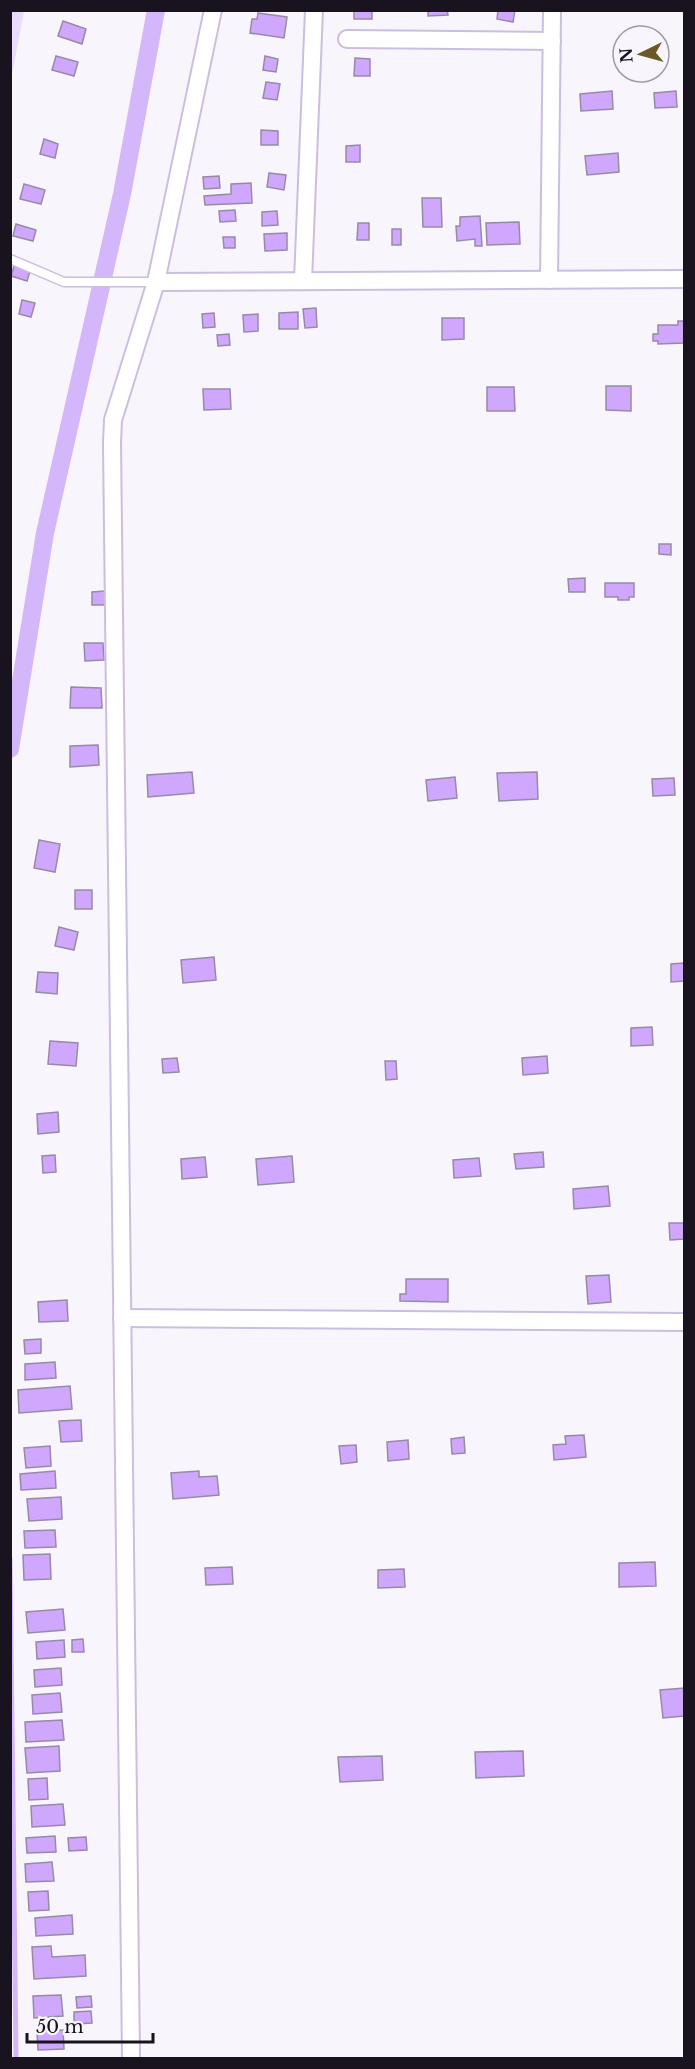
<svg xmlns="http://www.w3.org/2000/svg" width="695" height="2069" font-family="'Libre Baskerville',serif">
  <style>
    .green { fill: #eadcfe }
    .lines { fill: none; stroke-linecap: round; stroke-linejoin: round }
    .stream { stroke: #d4b6fb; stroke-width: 5 }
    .canal { stroke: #d4b6fb; stroke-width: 18 }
    .building { fill: #cfa8fe; stroke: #978aa8; stroke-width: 1.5 }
    .lane-casing { stroke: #ccbedf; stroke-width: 11 }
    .street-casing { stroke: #ccbedf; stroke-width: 20 }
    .lane { stroke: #fff; stroke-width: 8 }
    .street { stroke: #fff; stroke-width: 16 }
  </style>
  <rect width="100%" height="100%" fill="#f8f5fc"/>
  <polygon class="green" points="11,10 24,11 11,80 10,11"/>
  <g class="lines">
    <polyline class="stream" points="10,1558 16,2058"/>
    <polyline class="canal" points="10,749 45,533 122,194 156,10"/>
  </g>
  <g class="building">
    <rect x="354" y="10" width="18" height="9"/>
    <polygon points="428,10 447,10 448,15 428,16"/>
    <polygon points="498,10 515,10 513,22 497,19"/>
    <polygon points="258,13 287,17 284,38 250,33 252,19 257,19"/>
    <polygon points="63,21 86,29 82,44 58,36"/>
    <polygon points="56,56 78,62 74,76 52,70"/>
    <polygon points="265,56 278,59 276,72 263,70"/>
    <polygon points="355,58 370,59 370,76 354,76"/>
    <polygon points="266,82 280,84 277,100 263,98"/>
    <polygon points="612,91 613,109 581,111 580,94"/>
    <polygon points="676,91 677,107 655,108 654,93"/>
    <polygon points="261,130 278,131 278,145 261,145"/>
    <polygon points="44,139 58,144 55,158 40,154"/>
    <polygon points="360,145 360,162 346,162 346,146"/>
    <polygon points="618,153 619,172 587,175 585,156"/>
    <polygon points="269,173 286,175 284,190 267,187"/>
    <polygon points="219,176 220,188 204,189 203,177"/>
    <polygon points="251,183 252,203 205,205 204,196 231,194 231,184"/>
    <polygon points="24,184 45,190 41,204 20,199"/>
    <polygon points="422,198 441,198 442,227 423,227"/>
    <polygon points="235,210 236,221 220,222 219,211"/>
    <polygon points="277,211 278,225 262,226 262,212"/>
    <polygon points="480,216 482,246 475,246 475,239 457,241 456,226 460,226 460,217"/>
    <polygon points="519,222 520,244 487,245 486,223"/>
    <polygon points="358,223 369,223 369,240 357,240"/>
    <polygon points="16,224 36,230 33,241 13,236"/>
    <rect x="392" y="229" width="9" height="16"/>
    <polygon points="287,233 287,250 265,251 264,234"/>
    <polygon points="223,237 235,237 235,248 224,248"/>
    <polygon points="14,266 30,271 27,281 11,276"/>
    <polygon points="22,300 35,303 31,317 19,314"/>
    <polygon points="316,308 317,327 305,328 303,309"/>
    <polygon points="298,312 298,329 279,329 279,313"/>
    <polygon points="214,313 215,327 203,328 202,314"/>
    <polygon points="258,314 258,331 244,332 243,315"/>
    <polygon points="442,318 464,318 464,339 442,340"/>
    <polygon points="678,321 684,321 684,343 658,344 658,341 653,341 653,334 658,334 658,325 678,325"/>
    <polygon points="229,334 230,345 218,346 217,335"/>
    <polygon points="606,386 631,386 631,411 606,410"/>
    <polygon points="487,387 514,387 515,411 487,411"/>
    <polygon points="203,389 230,389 231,409 204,410"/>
    <polygon points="659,544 671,544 671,555 659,554"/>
    <polygon points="585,578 585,592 569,592 568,579"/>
    <polygon points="605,583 634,583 634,597 629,597 629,600 618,600 618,597 605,597"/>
    <polygon points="105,591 105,605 92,605 92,592"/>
    <polygon points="84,643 103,643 104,660 85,661"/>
    <polygon points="71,687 101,688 102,708 70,708"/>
    <polygon points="98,745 99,765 70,767 70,746"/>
    <polygon points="192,772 194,793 148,797 147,775"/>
    <polygon points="537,772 538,799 499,801 497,773"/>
    <polygon points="455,777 457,798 428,801 426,780"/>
    <polygon points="674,778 675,795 653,796 652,779"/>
    <polygon points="39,840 60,844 55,872 34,868"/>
    <rect x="75" y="890" width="17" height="19"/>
    <polygon points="59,927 78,932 74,950 55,946"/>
    <polygon points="214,957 216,980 183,983 181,960"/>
    <polygon points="684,963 684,981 671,982 671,964"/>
    <polygon points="38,972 58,973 57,994 36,992"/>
    <polygon points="652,1027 653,1045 631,1046 631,1028"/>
    <polygon points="50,1041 78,1043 76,1066 48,1064"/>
    <polygon points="547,1056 548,1073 523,1075 522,1058"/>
    <polygon points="177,1058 179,1072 163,1073 162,1059"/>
    <polygon points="385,1061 396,1061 397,1079 386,1080"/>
    <polygon points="58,1112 59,1132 38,1134 37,1114"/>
    <polygon points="543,1152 544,1167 516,1169 514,1154"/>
    <polygon points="55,1155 56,1172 43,1173 42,1156"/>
    <polygon points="292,1156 294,1182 258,1185 256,1159"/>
    <polygon points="205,1157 207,1177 182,1179 181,1159"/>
    <polygon points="479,1158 481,1176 454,1178 453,1160"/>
    <polygon points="608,1186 610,1206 574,1209 573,1189"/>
    <polygon points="669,1223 684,1223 684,1239 670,1240"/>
    <polygon points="609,1275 611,1302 588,1304 586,1276"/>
    <polygon points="406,1279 448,1279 448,1302 400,1301 400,1294 406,1294"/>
    <polygon points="67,1300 68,1321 39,1322 38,1302"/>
    <polygon points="41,1339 41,1353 25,1354 24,1340"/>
    <polygon points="55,1362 56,1378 25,1380 25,1364"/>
    <polygon points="70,1386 72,1409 19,1413 18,1390"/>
    <polygon points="81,1420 82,1441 61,1442 59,1421"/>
    <polygon points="584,1435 586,1457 554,1460 553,1445 566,1444 565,1436"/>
    <polygon points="464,1437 465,1453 452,1454 451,1439"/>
    <polygon points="408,1440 409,1459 388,1461 387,1442"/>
    <polygon points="356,1445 357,1462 341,1464 339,1446"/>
    <polygon points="50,1446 51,1466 26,1468 24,1448"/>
    <polygon points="55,1471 56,1488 21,1490 20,1474"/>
    <polygon points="199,1471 199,1477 217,1476 219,1495 173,1499 171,1473"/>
    <polygon points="61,1497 62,1519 29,1521 27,1499"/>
    <polygon points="55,1530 56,1547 25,1548 24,1531"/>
    <polygon points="50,1554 51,1579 24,1580 23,1555"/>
    <polygon points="655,1562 656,1586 619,1587 619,1563"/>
    <polygon points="232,1567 233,1584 206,1585 205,1568"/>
    <polygon points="404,1569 405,1587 378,1588 378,1570"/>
    <polygon points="63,1609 65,1630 28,1633 26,1612"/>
    <polygon points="83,1639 84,1652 72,1652 72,1640"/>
    <polygon points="64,1640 65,1657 37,1659 36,1642"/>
    <polygon points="61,1668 62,1685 35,1687 34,1670"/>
    <polygon points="684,1688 684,1716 663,1718 660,1690"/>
    <polygon points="60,1693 62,1712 33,1714 32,1695"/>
    <polygon points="62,1720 64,1740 26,1742 25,1722"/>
    <polygon points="59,1746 60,1771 27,1773 25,1748"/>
    <polygon points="523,1751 524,1776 476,1778 475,1752"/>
    <polygon points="382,1756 383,1780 340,1782 338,1757"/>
    <polygon points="47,1778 48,1799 29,1800 28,1779"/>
    <polygon points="63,1804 65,1825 32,1827 31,1806"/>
    <polygon points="55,1836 56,1852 27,1853 26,1838"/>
    <polygon points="86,1837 87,1850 69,1851 68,1838"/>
    <polygon points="52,1862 54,1881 26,1882 25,1864"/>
    <polygon points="48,1891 49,1910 29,1911 28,1892"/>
    <polygon points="72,1915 73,1934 36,1936 35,1918"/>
    <polygon points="51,1946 52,1957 85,1955 86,1976 34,1979 32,1947"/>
    <polygon points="61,1995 63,2016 34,2018 33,1996"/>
    <polygon points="91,1996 92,2007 77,2008 76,1997"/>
    <polygon points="91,2011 92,2023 74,2024 74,2012"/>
    <polygon points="63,2030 64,2049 38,2050 37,2031"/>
  </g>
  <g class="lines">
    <defs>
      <polyline id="lane" points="10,259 64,282 156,282"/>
      <g id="street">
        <polyline points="347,39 552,41"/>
        <polyline points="549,280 552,10"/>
        <polyline points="303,281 314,10"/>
        <polyline points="156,282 213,10"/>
        <polyline points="122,1318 684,1322"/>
        <polyline points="131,2058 112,443 113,420 156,282 684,279"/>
      </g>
    </defs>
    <use href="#lane" class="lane-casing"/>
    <use href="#street" class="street-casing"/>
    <use href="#lane" class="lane"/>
    <use href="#street" class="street"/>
  </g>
  <rect width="695" height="2069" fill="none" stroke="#18131e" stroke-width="24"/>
  <g transform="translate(641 54) rotate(265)"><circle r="28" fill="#f8f5fc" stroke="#9e9ba3" stroke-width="1.5"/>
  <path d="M0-4.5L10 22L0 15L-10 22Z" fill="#6e5727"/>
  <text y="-9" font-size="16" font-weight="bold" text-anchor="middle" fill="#18131e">N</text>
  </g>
  <path d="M27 2033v9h126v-9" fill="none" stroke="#18131e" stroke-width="3"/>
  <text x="36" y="2033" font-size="18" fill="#18131e" stroke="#f8f5fc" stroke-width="4.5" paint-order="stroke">50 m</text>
</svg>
